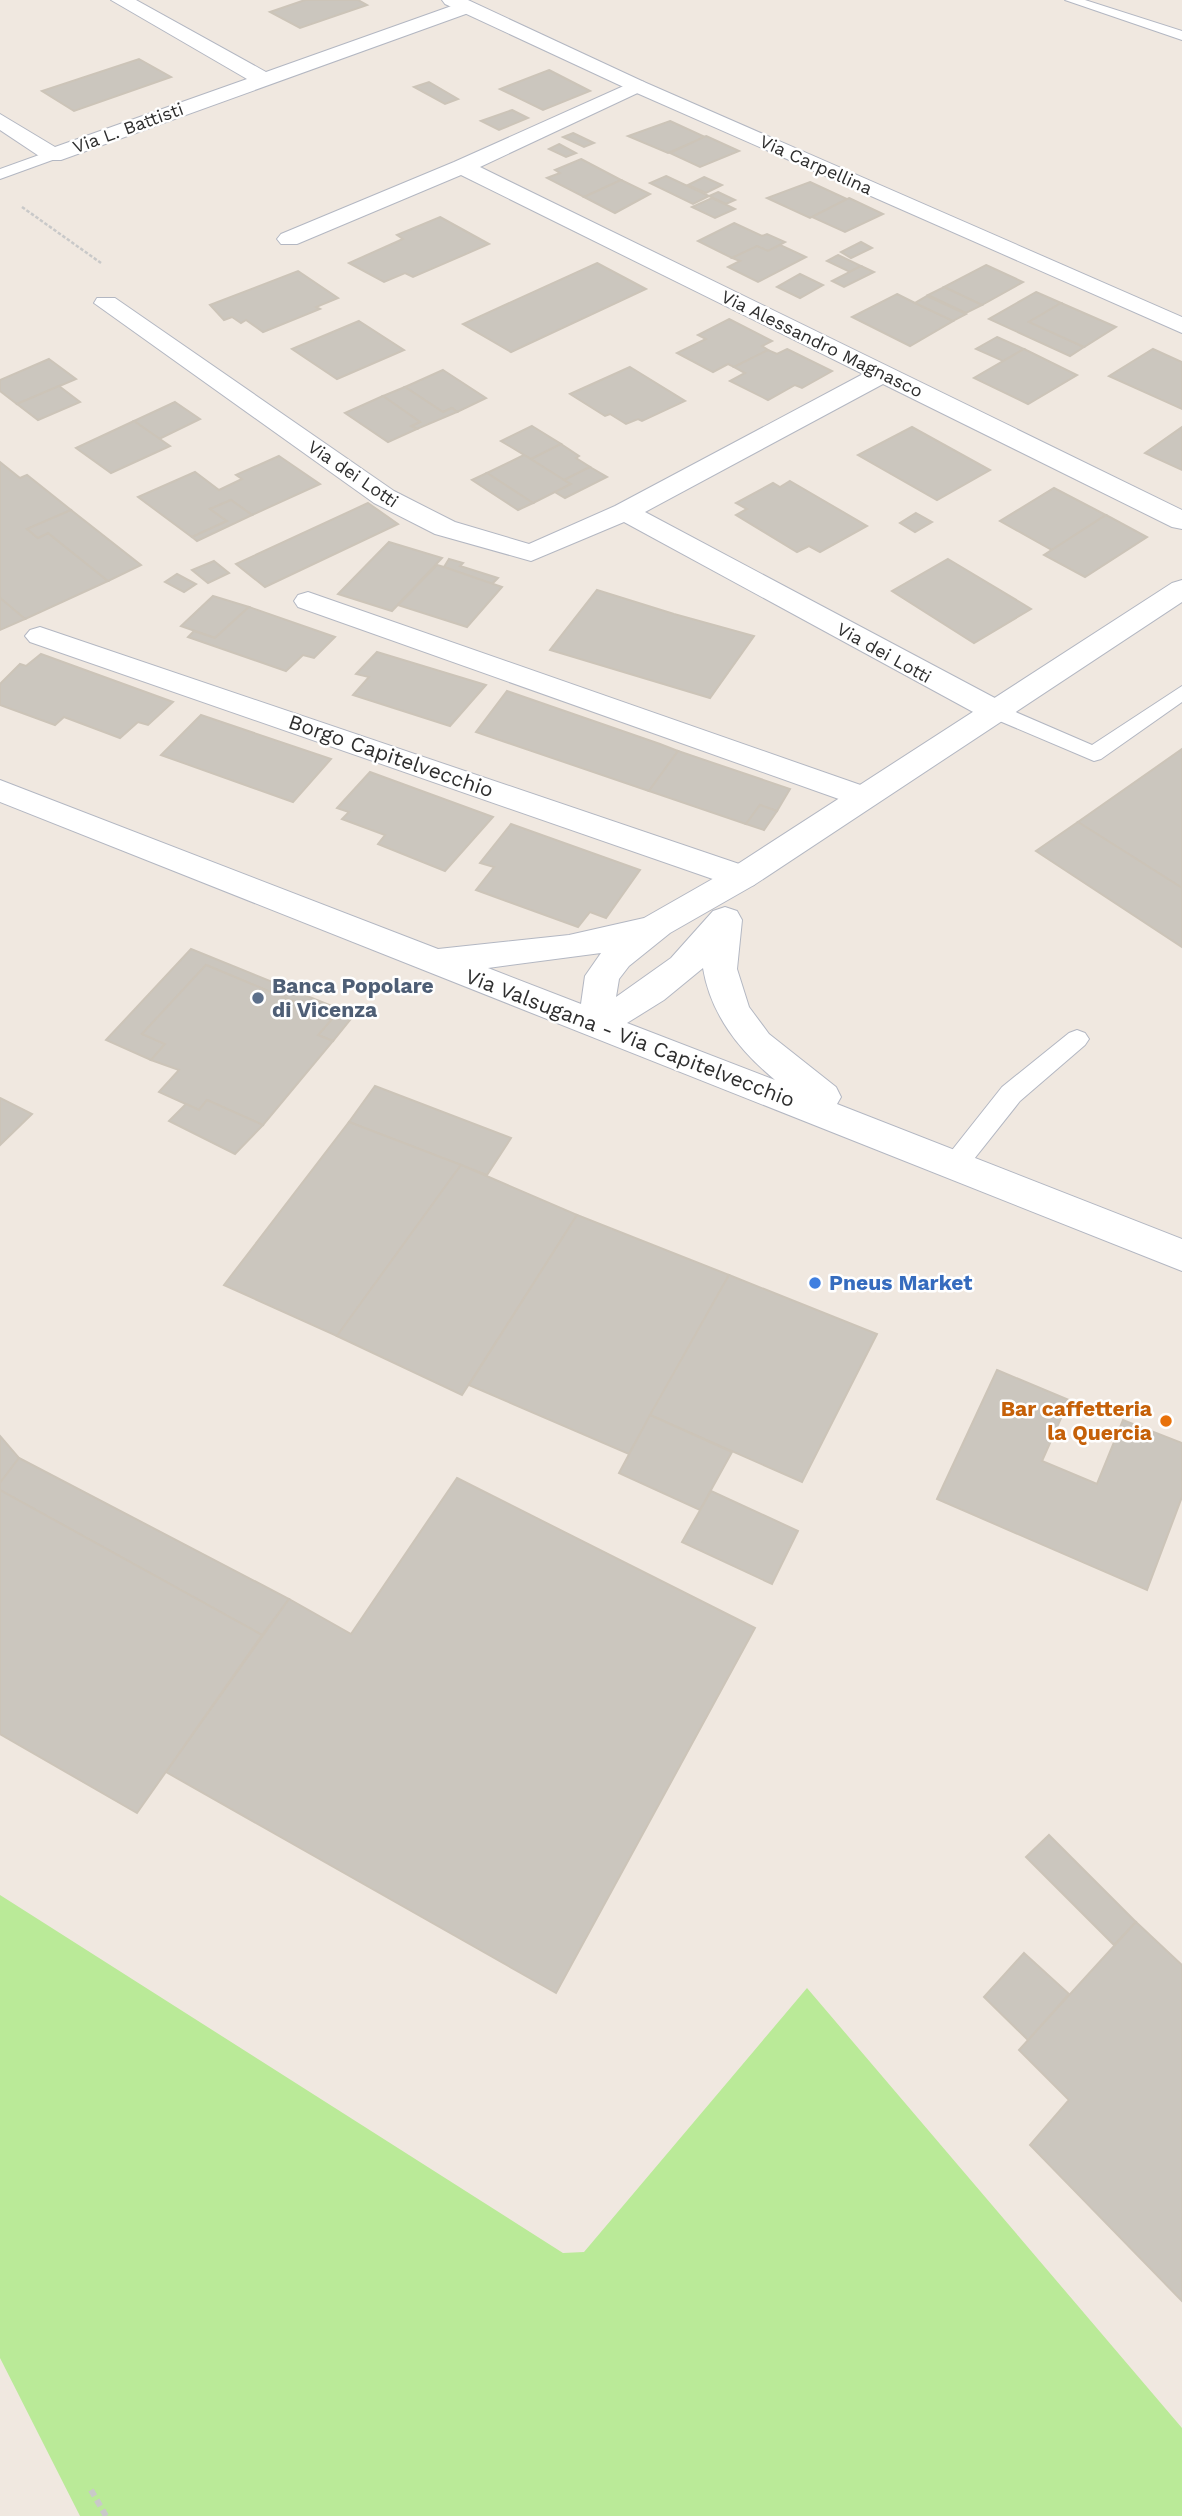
<svg xmlns="http://www.w3.org/2000/svg" width="1182" height="2516" font-family="'Work Sans',sans-serif">
  <style>
    .green { fill: #baea98 }
    .building { fill: #cbc6be; stroke: #ccc4b8; stroke-width: 2 }
    .lines { fill: none; stroke-linecap: round; stroke-linejoin: round }
    .lane-casing { stroke: #b3b7c2; stroke-width: 2 }
    .street-casing { stroke: #b3b7c2; stroke-width: 2 }
    .secondary-casing { stroke: #b3b7c2; stroke-width: 2 }
    .path-far1 { stroke: #c9c9c9; stroke-width: 2.5; stroke-dasharray: 3.5 2; stroke-linecap: butt }
    .path { stroke: #c9c9c9; stroke-width: 6; stroke-dasharray: 7 4.5; stroke-linecap: butt }
    .lane { fill: #fff; fill-rule: evenodd }
    .street { fill: #fff; fill-rule: evenodd }
    .secondary { fill: #fff; fill-rule: evenodd }
    .service-dot { fill: #5c6f8a; stroke: #fff; stroke-width: 2.5 }
    .shop-dot { fill: #3f7fe0; stroke: #fff; stroke-width: 2.5 }
    .food-dot { fill: #e8710a; stroke: #fff; stroke-width: 2.5 }
    .labels { text-anchor: middle; stroke-width: 5; stroke-linejoin: round; paint-order: stroke }
    .far-street-label { font-size: 18px; fill: #2e2e2e; stroke: #fff }
    .street-label { font-size: 21px; fill: #2e2e2e; stroke: #fff }
    .service-label { font-size: 21px; font-weight: bold; fill: #4e5e75; stroke: #fff; text-anchor: start }
    .shop-label { font-size: 21px; font-weight: bold; fill: #366cbe; stroke: #fff; text-anchor: start }
    .food-label { font-size: 21px; font-weight: bold; fill: #c56008; stroke: #fff; text-anchor: end }
  </style>
  <rect width="100%" height="100%" fill="#f0e8e0"/>
  <polygon class="green" points="0,1895 563,2253 584,2252 807,1988 1182,2428 1182,2516 80,2516 0,2358"/>
  <g class="building">
    <polygon points="305,0 358,0 367,5 300,28 270,12"/>
    <polygon points="139,59 171,77 74,111 42,91"/>
    <polygon points="549,70 590,91 543,110 500,89"/>
    <polygon points="429,82 458,99 445,104 414,87"/>
    <polygon points="512,110 528,118 499,130 481,121"/>
    <polygon points="670,121 705,137 668,153 628,136"/>
    <polygon points="573,133 594,143 584,147 563,137"/>
    <polygon points="706,136 739,151 700,167 670,153"/>
    <polygon points="559,144 576,153 566,157 549,149"/>
    <polygon points="581,159 621,180 584,197 547,178 560,173 555,170"/>
    <polygon points="666,176 709,196 693,204 650,183"/>
    <polygon points="704,177 722,185 706,193 688,185"/>
    <polygon points="621,180 650,194 615,213 584,197"/>
    <polygon points="810,182 847,199 810,218 767,198"/>
    <polygon points="718,192 735,200 726,204 709,196"/>
    <polygon points="712,198 735,209 715,218 692,207"/>
    <polygon points="849,198 883,214 845,232 812,217"/>
    <polygon points="440,217 489,244 413,277 405,273 384,282 349,263 403,239 397,235"/>
    <polygon points="734,223 762,236 767,234 785,242 768,251 757,246 732,258 698,241"/>
    <polygon points="861,242 872,248 851,258 841,252"/>
    <polygon points="780,245 806,257 758,282 728,267 740,261 732,258 757,246 768,251"/>
    <polygon points="838,255 861,266 850,272 827,261"/>
    <polygon points="597,263 646,289 511,352 463,324"/>
    <polygon points="986,265 1023,282 982,305 944,287"/>
    <polygon points="861,266 874,272 844,287 832,281"/>
    <polygon points="298,271 338,298 316,307 320,309 263,332 246,320 241,323 232,317 224,320 210,305"/>
    <polygon points="800,274 823,285 800,298 777,287"/>
    <polygon points="944,287 982,305 966,313 928,295"/>
    <polygon points="1036,292 1061,303 1029,322 1084,347 1070,356 989,319"/>
    <polygon points="897,294 915,303 953,321 910,346 852,317"/>
    <polygon points="927,296 966,314 953,321 915,303"/>
    <polygon points="1061,303 1116,327 1084,347 1029,322"/>
    <polygon points="729,319 772,341 762,346 768,350 734,367 728,364 713,372 677,353 706,339 698,335"/>
    <polygon points="359,321 404,350 337,379 292,349"/>
    <polygon points="997,337 1024,349 1003,361 976,349"/>
    <polygon points="787,349 832,371 802,388 795,385 768,400 730,381 745,373 734,367 768,350 777,354"/>
    <polygon points="1024,349 1077,375 1028,404 974,378"/>
    <polygon points="1153,349 1182,362 1182,409 1109,376"/>
    <polygon points="49,359 76,379 17,404 0,391 0,380"/>
    <polygon points="630,367 685,401 642,421 638,419 626,424 610,414 605,416 570,394"/>
    <polygon points="443,370 486,398 457,412 452,408 443,412 405,387"/>
    <polygon points="59,386 80,402 38,420 17,404"/>
    <polygon points="405,387 443,412 452,408 457,412 417,429 411,426 420,422 383,396"/>
    <polygon points="383,396 420,422 411,426 417,429 388,442 345,413"/>
    <polygon points="175,402 200,419 159,439 134,421"/>
    <polygon points="134,421 170,446 111,473 76,448"/>
    <polygon points="532,426 561,444 531,459 501,441"/>
    <polygon points="912,427 990,470 937,500 858,455"/>
    <polygon points="1182,427 1182,470 1145,453"/>
    <polygon points="561,444 579,456 576,458 590,467 564,480 531,459"/>
    <polygon points="524,455 564,480 571,484 533,503 487,473"/>
    <polygon points="279,456 320,484 252,515 231,500 210,509 227,521 192,537 138,497 195,472 219,490 242,479 236,475"/>
    <polygon points="0,462 20,478 27,475 71,510 27,529 38,538 48,533 108,581 25,619 0,598"/>
    <polygon points="590,467 607,477 565,498 555,492 571,484 564,480"/>
    <polygon points="487,473 533,503 518,510 472,480"/>
    <polygon points="790,481 867,526 820,552 809,546 797,552 736,515 747,509 736,503 773,483 780,487"/>
    <polygon points="1054,488 1106,515 1052,550 1000,521"/>
    <polygon points="231,500 252,515 197,541 192,537 227,521 210,509"/>
    <polygon points="368,503 398,524 265,587 236,564"/>
    <polygon points="71,510 141,565 108,581 48,533 38,538 27,529"/>
    <polygon points="916,513 932,522 915,532 900,523"/>
    <polygon points="1106,515 1147,537 1085,577 1044,555"/>
    <polygon points="389,542 442,558 392,611 338,594"/>
    <polygon points="449,559 463,563 460,566 498,578 492,584 444,567"/>
    <polygon points="948,559 1023,604 1031,609 974,643 892,591"/>
    <polygon points="214,561 229,573 208,583 192,570"/>
    <polygon points="437,565 444,567 502,587 467,627 398,605"/>
    <polygon points="177,574 196,584 184,592 165,582"/>
    <polygon points="597,590 674,614 754,636 710,698 550,650"/>
    <polygon points="213,596 249,607 215,638 181,626"/>
    <polygon points="0,598 25,619 0,630"/>
    <polygon points="249,607 335,637 314,658 303,655 286,671 188,637 194,631 215,638"/>
    <polygon points="377,652 486,685 450,726 353,695 369,677 356,674"/>
    <polygon points="41,654 173,702 148,725 138,722 120,738 64,717 55,725 0,705 0,684 20,664 26,666"/>
    <polygon points="507,691 660,744 678,751 649,791 476,732"/>
    <polygon points="201,715 331,759 293,802 161,755"/>
    <polygon points="1182,749 1182,888 1078,822"/>
    <polygon points="678,751 790,789 777,811 760,805 746,824 649,791"/>
    <polygon points="370,772 493,817 445,871 378,844 385,835 342,819 349,812 337,808"/>
    <polygon points="760,805 777,811 764,830 746,824"/>
    <polygon points="1078,822 1182,888 1182,947 1036,851"/>
    <polygon points="511,824 640,870 606,918 590,912 578,927 476,890 494,867 480,863"/>
    <polygon points="191,949 354,1015 333,1041 318,1035 333,1018 206,965 142,1034 165,1044 151,1060 106,1040"/>
    <polygon points="206,965 333,1018 318,1035 333,1041 263,1125 207,1100 199,1110 159,1092 179,1070 151,1060 165,1044 142,1034"/>
    <polygon points="375,1086 511,1138 487,1175 349,1122"/>
    <polygon points="0,1098 32,1114 0,1145"/>
    <polygon points="207,1100 263,1125 235,1154 169,1121 186,1104 199,1110"/>
    <polygon points="349,1122 461,1165 337,1336 224,1285"/>
    <polygon points="461,1165 577,1215 462,1395 337,1336"/>
    <polygon points="577,1215 729,1275 629,1454 469,1385"/>
    <polygon points="729,1275 877,1334 802,1482 650,1415"/>
    <polygon points="997,1370 1069,1400 1042,1461 1097,1484 1123,1420 1182,1443 1182,1497 1147,1590 937,1499"/>
    <polygon points="650,1415 732,1452 700,1510 619,1473"/>
    <polygon points="0,1436 19,1458 0,1483"/>
    <polygon points="19,1458 289,1599 262,1635 0,1490 0,1483"/>
    <polygon points="457,1478 755,1628 556,1993 166,1772 289,1599 351,1634"/>
    <polygon points="0,1490 262,1635 137,1813 0,1734"/>
    <polygon points="711,1491 798,1531 772,1584 682,1542"/>
    <polygon points="1049,1835 1136,1922 1114,1945 1026,1857"/>
    <polygon points="1136,1922 1182,1965 1182,2301 1030,2145 1069,2100 1019,2050"/>
    <polygon points="1024,1953 1069,1994 1028,2040 984,1997"/>
  </g>
  <g class="lines">
    <defs>
      <g id="lane">
        <polygon points="1065,0 1085,0 1182,31 1182,40"/>
        <polygon points="53,150 58,152 58,158 0,179 0,169"/>
        <polygon points="1182,686 1182,702 1101,759 1094,761 990,717 987,712 997,705 1004,707 1092,745"/>
        <polygon points="1077,1030 1085,1033 1089,1039 1085,1045 1020,1101 963,1173 954,1176 945,1173 941,1166 945,1159 1002,1087 1069,1033"/>
      </g>
      <g id="street">
        <polygon points="111,0 136,0 266,72 460,3 474,3 477,7 474,11 61,160 45,160 0,130 0,114 55,147 247,79"/>
        <polygon points="637,80 644,82 647,86 644,90 480,167 1182,510 1182,529 1172,527 883,384 645,512 1008,705 1012,712 1008,719 997,722 986,719 624,522 531,561 435,534 374,503 94,303 97,298 115,298 394,491 455,522 529,544 615,506 863,374 461,175 297,244 281,244 277,239 281,234 454,162"/>
        <polygon points="308,592 872,789 877,796 872,803 861,806 850,803 298,607 294,601 298,595"/>
        <polygon points="40,627 754,869 758,877 754,885 742,888 730,885 30,642 25,636 30,630"/>
      </g>
      <g id="secondary">
        <polygon points="442,0 468,0 644,82 1182,317 1182,333 630,90 445,4"/>
        <path d="M1182 580V602L754 885 670 933 629 966 619 979 616 997 671 958 713 911 725 907 737 911 742 920 737 969 749 1007 769 1034 836 1087 841 1097 837 1104 1182 1239V1271L0 802V780L438 949 569 935 644 918 730 869 1172 583ZM601 953 585 976 581 1004 488 968ZM703 968C711 1015 739 1050 775 1080L627 1023 664 1000Z"/>
      </g>
    </defs>
    <use href="#lane" class="lane-casing"/>
    <use href="#street" class="street-casing"/>
    <use href="#secondary" class="secondary-casing"/>
    <polyline class="path-far1" points="22,207 101,263"/>
    <polyline class="path" points="91,2490 106,2516"/>
    <use href="#lane" class="lane"/>
    <use href="#street" class="street"/>
    <use href="#secondary" class="secondary"/>
  </g>
  <circle class="service-dot" cx="258" cy="998" r="7"/>
  <circle class="shop-dot" cx="815" cy="1283" r="7"/>
  <circle class="food-dot" cx="1166" cy="1421" r="7"/>
  <g class="labels">
    <g class="far-street-label">
      <text transform="translate(128 128) rotate(-20)" y="6">Via L. Battisti</text>
      <text transform="translate(816 165) rotate(24)" y="6">Via Carpellina</text>
      <text transform="translate(822 344) rotate(26)" y="6">Via Alessandro Magnasco</text>
      <text transform="translate(353 474) rotate(34)" y="6">Via dei Lotti</text>
      <text transform="translate(884 653) rotate(29)" y="6">Via dei Lotti</text>
    </g>
    <g class="street-label">
      <text transform="translate(391 756) rotate(19)" y="7">Borgo Capitelvecchio</text>
      <text transform="translate(630 1038) rotate(21)" y="7">Via Valsugana - Via Capitelvecchio</text>
    </g>
    <g class="service-label">
      <text x="272" y="993">Banca Popolare<tspan x="272" dy="24">di Vicenza</tspan></text>
    </g>
    <g class="shop-label">
      <text x="829" y="1290">Pneus Market</text>
    </g>
    <g class="food-label">
      <text x="1152" y="1416">Bar caffetteria<tspan x="1152" dy="24">la Quercia</tspan></text>
    </g>
  </g>
</svg>
